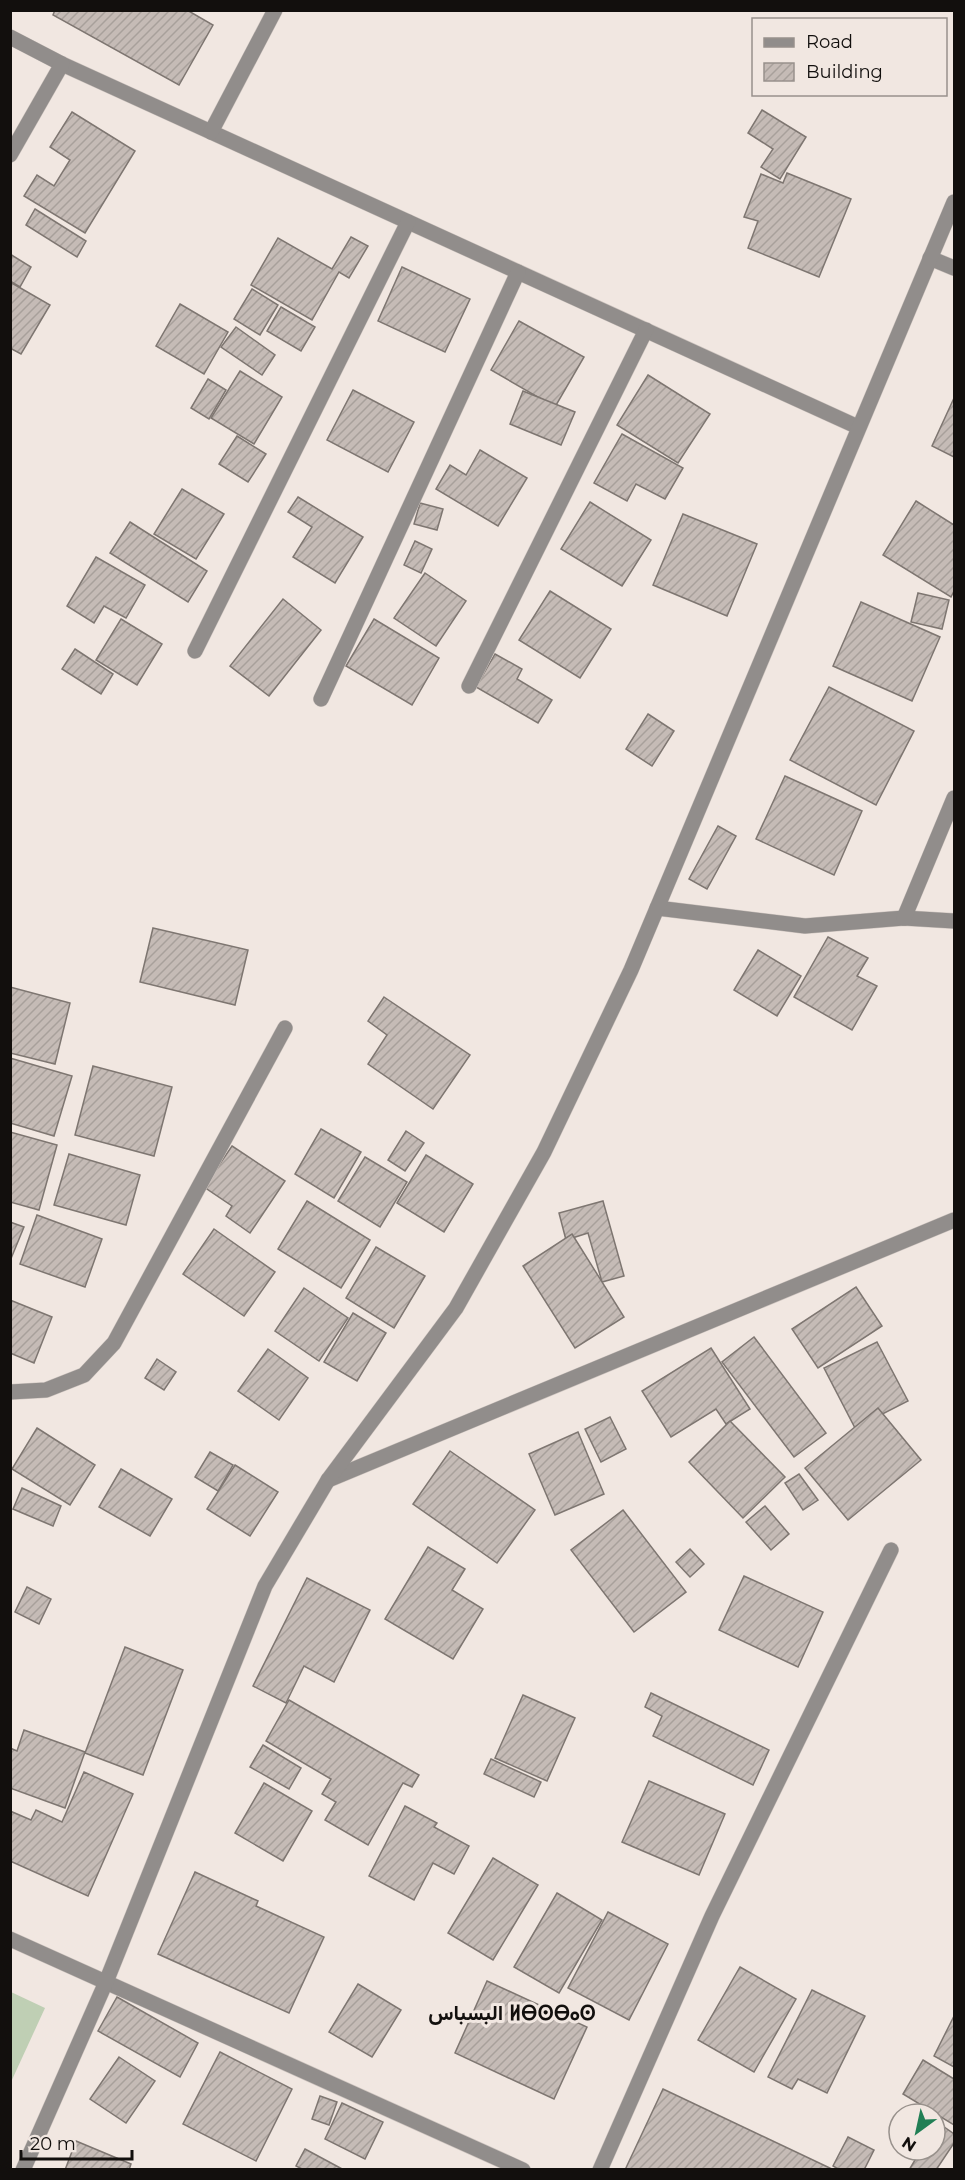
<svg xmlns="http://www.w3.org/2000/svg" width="965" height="2180" font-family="Montserrat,Vazirmatn,'Noto Sans Tifinagh',sans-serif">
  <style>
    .garden { fill: #bfcfb4 }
    .building { fill: url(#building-hatch); stroke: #7e7671; stroke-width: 1.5 }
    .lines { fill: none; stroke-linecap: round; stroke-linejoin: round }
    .minor-casing { stroke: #cdc4bf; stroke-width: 16 }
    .tertiary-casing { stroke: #cdc4bf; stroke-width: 16 }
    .minor { stroke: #918d8b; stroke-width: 15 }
    .tertiary { stroke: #918d8b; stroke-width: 15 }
    .labels { text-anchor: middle; stroke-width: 6; stroke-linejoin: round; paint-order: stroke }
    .district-label { font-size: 21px; font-weight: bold; fill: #120f0d; stroke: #f1e7e1 }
  </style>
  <defs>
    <pattern id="building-hatch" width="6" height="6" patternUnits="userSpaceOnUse" patternTransform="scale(1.5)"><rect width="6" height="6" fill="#c5bbb6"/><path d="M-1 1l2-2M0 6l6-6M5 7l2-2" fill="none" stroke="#a8a09b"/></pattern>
  </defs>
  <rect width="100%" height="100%" fill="#f1e7e1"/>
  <polygon class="garden" points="11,1992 45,2008 11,2082"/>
  <g class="building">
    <polygon points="55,10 187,10 213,25 179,85 53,15"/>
    <polygon points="762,110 806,137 780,179 761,167 773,149 748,133"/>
    <polygon points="72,112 135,151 85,233 24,196 37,175 54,186 70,160 50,147"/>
    <polygon points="787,173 851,199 819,277 748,248 758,221 744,217 761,174 783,183"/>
    <polygon points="35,209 86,241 77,257 26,225"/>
    <polygon points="351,237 368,246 349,278 339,272 312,320 251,285 278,238 332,269"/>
    <polygon points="10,254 31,267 20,287 10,281"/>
    <polygon points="402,267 470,299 445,352 378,321"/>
    <polygon points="10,282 50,305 21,354 10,348"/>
    <polygon points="252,289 278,305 260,335 234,319"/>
    <polygon points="180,304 228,332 204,374 156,346"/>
    <polygon points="281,307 315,327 301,351 267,331"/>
    <polygon points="519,321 584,357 555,407 491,370"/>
    <polygon points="236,327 275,355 262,375 221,347"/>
    <polygon points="240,371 282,397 254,444 211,418"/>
    <polygon points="648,375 710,414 678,463 617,425"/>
    <polygon points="208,379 226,390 209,419 191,408"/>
    <polygon points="353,390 414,422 388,472 327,440"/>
    <polygon points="523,391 575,412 561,445 510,424"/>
    <polygon points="954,398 954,457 932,446"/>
    <polygon points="622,434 683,468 665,499 636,484 627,501 594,483"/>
    <polygon points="237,436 266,454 248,482 219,464"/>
    <polygon points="480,450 527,478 498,526 436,489 450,465 466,475"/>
    <polygon points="182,489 224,514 196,559 154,534"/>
    <polygon points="298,497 363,537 335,583 293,557 312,527 288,512"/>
    <polygon points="916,501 954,525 954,591 951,597 883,555"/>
    <polygon points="590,502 651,540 622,586 561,549"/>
    <polygon points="420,503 443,509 437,530 414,524"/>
    <polygon points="683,514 757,544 727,616 653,585"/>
    <polygon points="130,522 207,571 188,602 110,553"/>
    <polygon points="415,541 432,549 421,573 404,565"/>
    <polygon points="96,557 145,585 126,618 104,606 94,623 67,606"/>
    <polygon points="425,573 466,601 436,646 394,618"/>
    <polygon points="550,591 611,629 580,678 519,640"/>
    <polygon points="918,593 949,600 942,629 911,622"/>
    <polygon points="283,599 321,630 269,696 230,666"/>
    <polygon points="861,602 940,637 912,701 833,666"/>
    <polygon points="121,619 162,644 137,685 96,660"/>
    <polygon points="374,619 439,658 412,705 346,666"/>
    <polygon points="75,649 113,674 101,694 62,669"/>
    <polygon points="495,654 522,669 517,679 552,700 538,723 476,687"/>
    <polygon points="829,687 914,731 876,805 790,760"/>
    <polygon points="648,714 674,731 652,766 626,749"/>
    <polygon points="785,776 862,811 834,875 756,839"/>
    <polygon points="718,826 736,836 707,889 689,879"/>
    <polygon points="153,928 248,950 235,1005 140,982"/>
    <polygon points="828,937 868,958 857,976 877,986 852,1030 794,997"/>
    <polygon points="758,950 801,976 777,1016 734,990"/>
    <polygon points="10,987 70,1003 55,1064 10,1053"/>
    <polygon points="384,997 470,1055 433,1109 368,1064 387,1035 368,1021"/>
    <polygon points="10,1058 72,1076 54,1136 10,1123"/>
    <polygon points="93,1066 172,1087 154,1156 75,1135"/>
    <polygon points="321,1129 361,1152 334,1198 295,1174"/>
    <polygon points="406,1131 424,1143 405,1171 388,1160"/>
    <polygon points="10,1132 57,1145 39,1210 10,1202"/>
    <polygon points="232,1146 285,1181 250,1233 226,1216 232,1206 204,1187"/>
    <polygon points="69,1154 140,1175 126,1225 54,1205"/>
    <polygon points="426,1155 473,1184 444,1232 397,1203"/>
    <polygon points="365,1157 407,1182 380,1227 338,1201"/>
    <polygon points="307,1201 370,1240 341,1288 278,1249"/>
    <polygon points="603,1201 624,1276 602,1282 588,1233 566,1240 559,1213"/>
    <polygon points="37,1215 102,1239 85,1287 20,1264"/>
    <polygon points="10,1222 24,1227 10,1261"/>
    <polygon points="214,1229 275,1272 244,1316 183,1274"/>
    <polygon points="572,1234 624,1317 575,1348 523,1266"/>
    <polygon points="376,1247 425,1276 394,1328 346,1298"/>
    <polygon points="856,1287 882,1326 818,1368 792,1329"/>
    <polygon points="304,1288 348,1318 319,1361 275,1331"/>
    <polygon points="10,1300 52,1317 34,1363 10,1353"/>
    <polygon points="353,1313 386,1333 357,1381 324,1362"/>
    <polygon points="754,1337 826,1433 794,1457 722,1362"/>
    <polygon points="877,1342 908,1401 855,1428 824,1368"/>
    <polygon points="711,1348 750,1409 726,1424 716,1409 671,1437 642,1391"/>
    <polygon points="268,1349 308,1378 279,1420 238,1391"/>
    <polygon points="157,1359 176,1372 164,1390 145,1378"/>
    <polygon points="878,1408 921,1460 848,1520 805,1468"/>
    <polygon points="610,1417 626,1449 601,1462 585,1429"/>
    <polygon points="730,1421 785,1477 743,1518 689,1462"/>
    <polygon points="37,1428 95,1465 70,1505 12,1469"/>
    <polygon points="578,1432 604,1494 555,1515 529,1454"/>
    <polygon points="450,1451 535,1510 497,1563 413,1504"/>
    <polygon points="210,1452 233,1465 218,1491 195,1477"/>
    <polygon points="235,1465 278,1492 250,1536 207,1509"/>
    <polygon points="121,1469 172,1499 150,1536 99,1507"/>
    <polygon points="799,1474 818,1500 803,1510 785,1483"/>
    <polygon points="22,1488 61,1506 53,1526 13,1509"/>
    <polygon points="765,1506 789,1534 771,1550 746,1522"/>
    <polygon points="623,1510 686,1592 634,1632 571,1550"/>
    <polygon points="428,1547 465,1569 452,1590 483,1609 453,1659 385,1619"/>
    <polygon points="690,1549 704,1564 690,1577 676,1562"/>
    <polygon points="744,1576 823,1612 798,1667 719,1630"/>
    <polygon points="307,1578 370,1610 334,1682 304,1666 286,1703 253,1686"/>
    <polygon points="27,1587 51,1599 39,1624 15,1612"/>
    <polygon points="125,1647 183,1670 143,1775 85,1753"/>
    <polygon points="651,1693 769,1750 753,1785 653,1736 662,1716 645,1707"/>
    <polygon points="523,1695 575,1718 547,1781 495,1758"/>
    <polygon points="289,1700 419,1775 412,1787 403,1783 368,1845 325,1820 336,1802 322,1794 331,1779 266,1741"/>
    <polygon points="24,1730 85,1752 65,1808 10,1788 10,1748 17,1751"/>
    <polygon points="263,1745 301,1768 289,1789 250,1767"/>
    <polygon points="491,1759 541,1782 534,1797 484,1774"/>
    <polygon points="84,1772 133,1794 88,1896 10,1861 10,1811 31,1820 36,1810 62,1822"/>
    <polygon points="649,1781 725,1814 699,1875 622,1842"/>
    <polygon points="264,1783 312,1811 283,1861 235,1833"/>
    <polygon points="405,1806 437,1823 434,1827 469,1846 454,1874 433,1863 414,1900 369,1876"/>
    <polygon points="493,1858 538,1885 493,1960 448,1933"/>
    <polygon points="195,1872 258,1901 256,1906 324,1937 289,2013 158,1954"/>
    <polygon points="557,1893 602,1920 559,1993 514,1967"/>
    <polygon points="608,1912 668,1944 629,2020 568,1988"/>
    <polygon points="740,1967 796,1999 754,2072 698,2040"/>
    <polygon points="487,1981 587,2027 554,2099 455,2053"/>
    <polygon points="358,1984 401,2010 372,2057 329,2032"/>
    <polygon points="812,1990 865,2016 827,2093 798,2079 792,2089 768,2077"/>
    <polygon points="117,1997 198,2043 180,2077 98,2031"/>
    <polygon points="954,2016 954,2067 934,2056"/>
    <polygon points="220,2052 292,2089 256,2161 183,2124"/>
    <polygon points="119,2057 155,2081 126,2123 90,2099"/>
    <polygon points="923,2060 954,2079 954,2125 903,2094"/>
    <polygon points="663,2089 834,2170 625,2170"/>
    <polygon points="320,2096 337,2102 329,2125 312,2119"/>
    <polygon points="342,2103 383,2122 365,2159 325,2139"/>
    <polygon points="940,2124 954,2134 954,2143 936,2170 909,2170 921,2150 935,2150 935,2130"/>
    <polygon points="848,2137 874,2150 864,2170 840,2170 833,2166"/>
    <polygon points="76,2141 131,2164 129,2170 65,2170"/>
    <polygon points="305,2149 344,2170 304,2170 296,2166"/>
  </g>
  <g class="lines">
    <defs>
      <g id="minor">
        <polyline points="10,37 62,64 858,427"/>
        <polyline points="211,132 275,10"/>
        <polyline points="10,155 62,64"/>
        <polyline points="930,258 954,268"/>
        <polyline points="195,651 408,222"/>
        <polyline points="469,686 646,330"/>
        <polyline points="321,699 518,272"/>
        <polyline points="657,908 805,926 904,918 954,921"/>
        <polyline points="904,918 954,798"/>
        <polyline points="10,1392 46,1390 84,1375 114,1343 285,1028"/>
        <polyline points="328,1480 954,1220"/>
        <polyline points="10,1939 523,2170"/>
        <polyline points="600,2170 712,1916 891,1550"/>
      </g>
      <polyline id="tertiary" points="23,2170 106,1982 265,1586 328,1480 456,1308 544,1152 631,970 954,202"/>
    </defs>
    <use href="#minor" class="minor-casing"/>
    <use href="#tertiary" class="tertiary-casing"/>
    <use href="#minor" class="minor"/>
    <use href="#tertiary" class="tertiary"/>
  </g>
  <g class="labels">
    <g class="district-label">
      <text x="512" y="2020">البسباس ⵍⴱⵙⴱⴰⵙ</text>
    </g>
  </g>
  <rect width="965" height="2180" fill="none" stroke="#120f0d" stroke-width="24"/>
  <rect x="752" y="18" width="195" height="78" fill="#f1e7e1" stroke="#98918c" stroke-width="1.5"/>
  <rect x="764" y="38" width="30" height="9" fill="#918d8b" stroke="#98918c" stroke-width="1.5"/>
  <text x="806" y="48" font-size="18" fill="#120f0d">Road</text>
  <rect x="764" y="63" width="30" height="18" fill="url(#building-hatch)" stroke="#98918c" stroke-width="1.5"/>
  <text x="806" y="78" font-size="18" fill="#120f0d">Building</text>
  <g transform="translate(917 2132) rotate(213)"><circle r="28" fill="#f1e7e1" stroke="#98918c" stroke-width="1.5"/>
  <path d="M0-4.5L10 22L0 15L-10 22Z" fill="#217f55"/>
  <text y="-9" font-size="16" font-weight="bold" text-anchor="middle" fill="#120f0d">N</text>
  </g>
  <path d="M21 2150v9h111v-9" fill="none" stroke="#120f0d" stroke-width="3"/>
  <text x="30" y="2150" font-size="18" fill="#120f0d" stroke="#f1e7e1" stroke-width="4.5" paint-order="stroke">20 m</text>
</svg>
